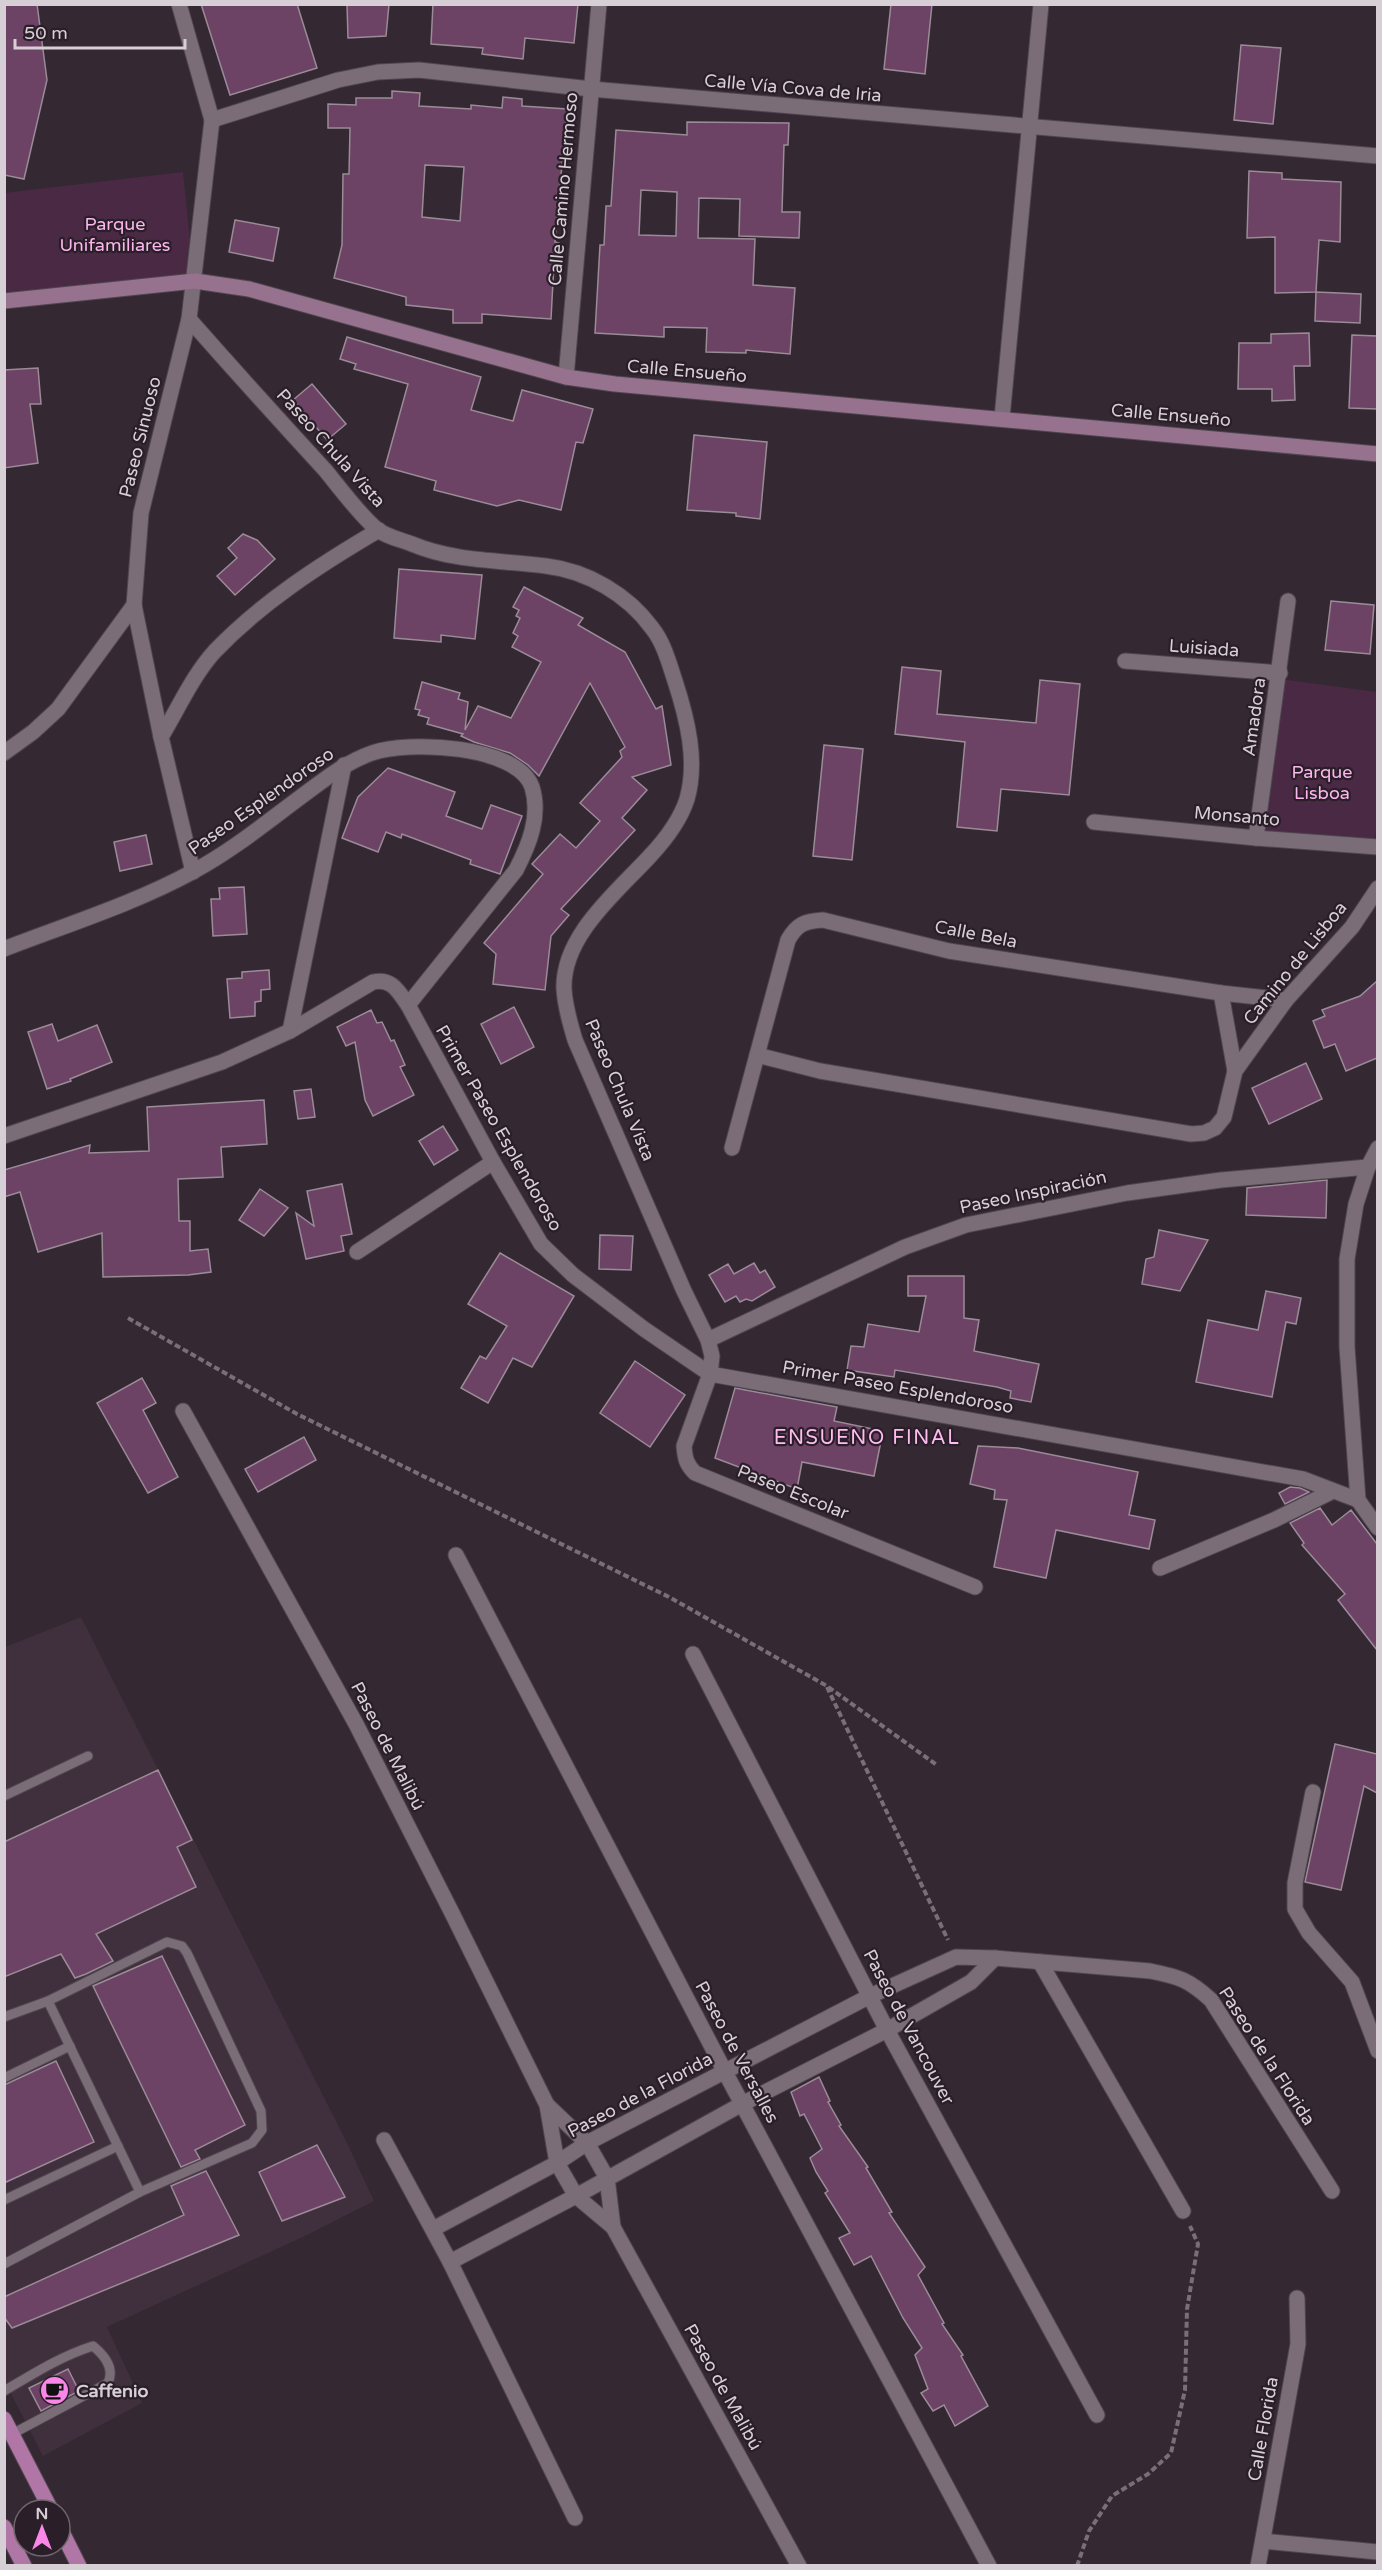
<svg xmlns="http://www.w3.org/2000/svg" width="1382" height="2570" font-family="'Varela Round',sans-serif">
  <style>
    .built { fill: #402f3d }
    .green { fill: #4a2944 }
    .building { fill: #6c4265; stroke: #9a8b97; stroke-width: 1.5; fill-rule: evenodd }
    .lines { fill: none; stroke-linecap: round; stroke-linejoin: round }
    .lane-casing { stroke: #50464e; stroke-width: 11 }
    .street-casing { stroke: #50464e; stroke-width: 17 }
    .secondary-casing { stroke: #50464e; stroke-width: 17 }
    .primary-casing { stroke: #50464e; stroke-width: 17 }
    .path { stroke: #796f78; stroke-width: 4; stroke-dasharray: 6 3; stroke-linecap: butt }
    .lane { stroke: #7b6d78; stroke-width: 9 }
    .street { stroke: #7b6d78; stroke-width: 15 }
    .secondary { stroke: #96728f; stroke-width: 15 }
    .primary { stroke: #b076a6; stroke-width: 15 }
    .labels { text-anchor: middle; stroke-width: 4.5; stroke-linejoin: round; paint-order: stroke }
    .street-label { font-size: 18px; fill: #d7cfd6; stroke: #2a1e28 }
    .park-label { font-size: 18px; fill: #fbb6ee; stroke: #2a1e28 }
    .poi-label { font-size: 18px; font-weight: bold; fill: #d7cfd6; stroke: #2a1e28; text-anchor: start }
    .neighbourhood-label { font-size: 20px; letter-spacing: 1.5px; fill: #fdbdf1; stroke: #2a1e28 }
  </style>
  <rect width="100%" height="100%" fill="#342832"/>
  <polygon class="built" points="81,1617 348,2145 374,2201 307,2235 107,2327 142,2403 43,2456 5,2382 5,1647"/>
  <g class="green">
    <polygon points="183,172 194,280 5,299 4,193"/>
    <polygon points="1280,679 1377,692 1378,810 1375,841 1262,833"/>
  </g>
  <g class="building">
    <polygon points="4,4 37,4 47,80 24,179 4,175"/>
    <polygon points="201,4 297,4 317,68 230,95"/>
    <polygon points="347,4 389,4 386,36 348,38"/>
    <polygon points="433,4 578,4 574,43 525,38 523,59 482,54 483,48 431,44"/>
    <polygon points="891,4 932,4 925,74 884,69"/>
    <polygon points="1241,45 1281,48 1273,124 1234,120"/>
    <path d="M392 91 420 93 419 106 471 109V105L502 108 503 97 522 99V106L567 109 555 242 559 243 558 263H554L551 319 482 314V323H453V310L406 305V297L334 278 342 245 343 174H349L350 128H328V104L356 105V98H392ZM425 165 464 167 460 221 422 217Z"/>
    <path d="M687 122 789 123 788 145H784L782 212H800L799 238 739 236 740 199 699 198 698 238 755 239 753 285 795 288 790 354 746 350V353L706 352 707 328 664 327V337L595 333 600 245H604L606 206H611L616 130 687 135ZM641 190 677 192 676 236 639 235Z"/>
    <polygon points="1249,171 1282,173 1282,179 1341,182 1340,242 1319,240 1316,292 1275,293 1275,237 1247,238"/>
    <polygon points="235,220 279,228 273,261 229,252"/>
    <polygon points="1316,292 1361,294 1360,323 1315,321"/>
    <polygon points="1309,333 1310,366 1294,366 1295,400 1272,401 1272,389 1238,389 1239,343 1271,343 1271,334"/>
    <polygon points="1352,335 1377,336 1377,409 1349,408"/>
    <polygon points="347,337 481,377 471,410 513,421 522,390 593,409 583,443 576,442 561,510 519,500 497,506 434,490 436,481 385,467 408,384 354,369 356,364 340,359"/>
    <polygon points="38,368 41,404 30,404 38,463 4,468 4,370"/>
    <polygon points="312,384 346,424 327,440 293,400"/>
    <polygon points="694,435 767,442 760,519 736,516 736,513 687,510"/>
    <polygon points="243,534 257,540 275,559 235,595 217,576 237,558 228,548"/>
    <polygon points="399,569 482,575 475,639 441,635 441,642 394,638"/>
    <polygon points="524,587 583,618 578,625 625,652 656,709 662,706 671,765 632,777 647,790 622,818 635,830 561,909 569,915 551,936 545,990 493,984 496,954 484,943 543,874 532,864 560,834 576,848 600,821 580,803 622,757 620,751 625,747 590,683 539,776 528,765 510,753 474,742 461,736 463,734 427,724 429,718 418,715 420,710 415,709 422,682 460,693 458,699 468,702 465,730 478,706 511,718 541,662 512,647 518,636 513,633 520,618 516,616 519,610 513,607"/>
    <polygon points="1331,601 1374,605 1370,654 1325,650"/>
    <polygon points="902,667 941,671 937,714 1036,723 1040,680 1080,684 1069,795 1001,789 997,831 957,827 965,742 895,734"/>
    <polygon points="824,745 863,749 852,860 813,856"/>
    <polygon points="388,768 455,792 446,816 482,829 491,805 522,816 500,874 470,864 471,860 402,834 401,838 386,832 378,852 342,838 358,797"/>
    <polygon points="146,835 152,864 120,871 114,842"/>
    <polygon points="244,887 247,934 213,936 211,899 220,899 219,888"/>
    <polygon points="269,970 270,989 261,990 261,1001 255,1002 255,1016 230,1018 227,979 242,978 242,972"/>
    <polygon points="1377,981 1377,1058 1346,1071 1335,1044 1324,1048 1313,1021 1325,1016 1322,1010 1360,996"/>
    <polygon points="514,1007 534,1047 501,1064 481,1024"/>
    <polygon points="371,1010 377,1023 382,1022 391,1041 394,1040 405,1065 400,1067 414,1095 373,1116 365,1100 355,1042 346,1046 337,1027"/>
    <polygon points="52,1024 58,1041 97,1025 112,1062 70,1079 71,1081 47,1089 28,1032"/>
    <polygon points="1306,1063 1322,1099 1269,1124 1252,1088"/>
    <polygon points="311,1089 315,1117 298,1119 294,1091"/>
    <polygon points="264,1100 267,1144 221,1147 223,1177 178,1179 179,1221 190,1221 190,1251 208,1249 211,1272 188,1275 103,1277 102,1233 38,1252 20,1192 4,1197 4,1170 90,1145 89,1153 149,1151 147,1107"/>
    <polygon points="443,1126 458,1150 434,1165 419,1141"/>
    <polygon points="1327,1180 1326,1218 1246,1215 1247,1188"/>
    <polygon points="342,1184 352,1234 341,1236 344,1251 306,1259 296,1213 314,1226 307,1191"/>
    <polygon points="260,1189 288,1208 264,1236 239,1220"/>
    <polygon points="1159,1230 1208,1240 1180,1291 1142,1284 1146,1259 1154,1257"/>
    <polygon points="600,1235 633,1236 631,1270 599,1269"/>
    <polygon points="500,1253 574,1296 532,1367 513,1358 488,1403 461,1388 480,1356 486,1359 507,1326 468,1304"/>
    <polygon points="754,1263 760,1273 765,1270 775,1287 752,1301 746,1299 740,1302 736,1296 725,1302 709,1275 728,1264 734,1274"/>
    <polygon points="908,1276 964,1276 964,1318 979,1320 974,1351 1039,1364 1031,1402 1010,1398 1011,1391 997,1387 895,1370 894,1377 847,1370 851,1346 864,1347 868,1324 919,1332 926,1296 908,1296"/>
    <polygon points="1266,1291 1301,1298 1296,1324 1286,1322 1272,1397 1196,1382 1208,1320 1258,1330"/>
    <polygon points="635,1361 685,1395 650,1447 600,1413"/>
    <polygon points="142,1378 156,1403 143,1410 178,1477 148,1493 97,1403"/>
    <polygon points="735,1388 837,1407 834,1421 883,1431 874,1476 802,1462 797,1489 715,1458"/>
    <polygon points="304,1437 316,1460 258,1492 245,1469"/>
    <polygon points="978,1446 1018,1448 1138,1472 1129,1515 1155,1520 1149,1549 1056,1530 1046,1578 994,1567 1007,1500 994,1499 995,1490 970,1484"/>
    <polygon points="1290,1487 1300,1488 1309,1492 1285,1504 1279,1493"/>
    <polygon points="1320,1508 1332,1525 1351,1510 1377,1544 1377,1650 1338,1600 1345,1594 1302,1545 1304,1543 1290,1523"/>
    <polygon points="1335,1744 1377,1754 1377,1793 1364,1786 1341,1890 1305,1882"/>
    <polygon points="158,1770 192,1840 177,1847 196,1887 96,1934 113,1961 86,1974 75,1978 61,1954 4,1977 4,1842"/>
    <polygon points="162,1956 245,2125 195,2150 200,2159 181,2167 93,1986"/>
    <polygon points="56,2061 94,2142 4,2183 4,2085"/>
    <polygon points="819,2077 830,2101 828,2102 841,2125 839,2126 868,2167 866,2168 892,2212 889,2213 925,2267 918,2275 944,2323 942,2324 963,2355 961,2356 988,2406 955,2426 944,2405 933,2411 921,2393 928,2389 915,2355 922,2348 903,2318 871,2256 854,2265 839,2238 850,2233 825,2193 828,2191 816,2172 810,2158 822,2149 804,2114 800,2116 791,2092"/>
    <polygon points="317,2145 345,2197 282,2221 259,2172"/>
    <polygon points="206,2171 239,2235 12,2328 4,2317 4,2297 184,2215 171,2186"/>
    <polygon points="68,2369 79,2391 41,2411 29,2388"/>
  </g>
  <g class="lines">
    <defs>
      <g id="lane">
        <polyline points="4,1796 88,1756"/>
        <polyline points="48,2001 167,1942 182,1946 187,1953 261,2111 262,2130 252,2143 140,2192"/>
        <polyline points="4,2017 48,2001 140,2192 4,2264"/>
        <polyline points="4,2078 70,2046"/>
        <polyline points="4,2200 118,2146"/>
        <path d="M4 2391C33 2374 61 2356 93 2346 104 2355 115 2368 108 2383L12 2434"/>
      </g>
      <g id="street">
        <polyline points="212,120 338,80 378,72 419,70 591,89 1378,156"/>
        <path d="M189 319C234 370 280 421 326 471 339 487 363 519 378 530 387 537 402 540 412 544 455 562 501 560 546 566 588 571 628 595 652 628 664 643 669 663 675 681 687 718 698 761 687 799 680 821 665 840 650 856 617 892 562 936 564 989 565 1007 570 1023 575 1040L684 1291 708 1340 712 1356 710 1374 684 1446C685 1458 686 1464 695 1473L975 1587"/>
        <polyline points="566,377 599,4"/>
        <polyline points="1002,418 1041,4"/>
        <polyline points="134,605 161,737 193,872"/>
        <polyline points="1125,661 1280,673"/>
        <path d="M161 737C178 709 193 675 215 651 262 602 321 564 379 530"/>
        <polyline points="4,753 33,732 58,709 134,605 141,513 189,319 212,120 179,4"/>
        <polyline points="1094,822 1256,838 1378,847"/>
        <polyline points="1256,838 1288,601"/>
        <path d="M4 949C66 925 136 903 194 871 233 850 267 822 302 796 325 779 346 762 372 753 407 740 518 745 532 787 541 816 529 845 516 870L408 1005"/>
        <polyline points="1221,993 1235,1071"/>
        <polyline points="290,1031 344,765"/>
        <polyline points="757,1055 820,1071 1191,1134 1204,1133 1215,1128 1224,1117 1235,1071 1286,1000 1352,927 1378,888"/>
        <path d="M4 1136 222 1062 290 1031 373 982C392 978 398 991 408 1005L493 1162 541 1244 573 1275 644 1329 710 1374 1303 1479 1358 1500"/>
        <path d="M732 1148 788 940C797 924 805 921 823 920L949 951 1221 993 1286 1000"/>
        <polyline points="1368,1167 1356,1204 1347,1259 1347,1347 1358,1500 1378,1528"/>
        <polyline points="357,1252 493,1162"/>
        <polyline points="708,1340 905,1247 966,1225 1127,1193 1221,1180 1368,1167 1378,1148"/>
        <polyline points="183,1411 356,1724 453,1915 547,2105 557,2163 576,2196 613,2227 799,2566"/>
        <polyline points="456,1555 725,2072 989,2566"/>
        <polyline points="1160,1568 1274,1520 1333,1491"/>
        <polyline points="693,1654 887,2030 1097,2415"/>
        <polyline points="1313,1792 1295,1883 1295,1909 1309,1933 1352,1982 1378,2051"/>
        <polyline points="1040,1962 1183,2211"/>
        <polyline points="547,2105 587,2143 607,2178 613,2227"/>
        <polyline points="384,2140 450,2262 575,2518"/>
        <path d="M433 2229 557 2163 587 2143 870 1996 956 1957 995 1958 1150 1971C1180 1977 1189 1980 1211 2000L1332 2191"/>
        <polyline points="450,2262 576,2196 742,2104 887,2030 971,1982 995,1958"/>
        <polyline points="1263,2541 1378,2552"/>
        <polyline points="1258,2566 1298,2344 1297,2298"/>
      </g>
      <polyline id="secondary" points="4,301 195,281 249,289 566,377 615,384 1378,454"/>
      <g id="primary">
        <polyline points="4,2419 51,2510"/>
        <polyline points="4,2527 24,2566"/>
        <polyline points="60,2528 79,2566"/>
      </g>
    </defs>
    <use href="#lane" class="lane-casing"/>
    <use href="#street" class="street-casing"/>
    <use href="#secondary" class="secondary-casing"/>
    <use href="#primary" class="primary-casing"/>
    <g class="path">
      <polyline points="128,1318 297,1414 669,1597 827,1686 937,1765"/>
      <polyline points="827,1687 948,1940"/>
      <polyline points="1077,2566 1089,2531 1112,2496 1148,2474 1171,2453 1185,2390 1187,2309 1198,2244 1190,2226"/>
    </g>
    <use href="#lane" class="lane"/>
    <use href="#street" class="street"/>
    <use href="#secondary" class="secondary"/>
    <use href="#primary" class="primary"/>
  </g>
  <defs>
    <symbol id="cafe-disc" viewBox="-11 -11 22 22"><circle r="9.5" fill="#f987e8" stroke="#2a1e28"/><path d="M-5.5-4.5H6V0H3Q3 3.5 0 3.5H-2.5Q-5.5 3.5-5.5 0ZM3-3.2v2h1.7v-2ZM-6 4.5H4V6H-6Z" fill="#111"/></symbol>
  </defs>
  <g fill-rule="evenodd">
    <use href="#cafe-disc" x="38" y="2374" width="33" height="33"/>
  </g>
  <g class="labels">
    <g class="street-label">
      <text transform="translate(793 88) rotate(5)" y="6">Calle Vía Cova de Iria</text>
      <text transform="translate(563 189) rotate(-85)" y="6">Calle Camino Hermoso</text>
      <text transform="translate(687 371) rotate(5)" y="6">Calle Ensueño</text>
      <text transform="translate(1171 415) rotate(5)" y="6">Calle Ensueño</text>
      <text transform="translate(140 437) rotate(-76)" y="6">Paseo Sinuoso</text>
      <text transform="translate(331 448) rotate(48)" y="6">Paseo Chula Vista</text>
      <text transform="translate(1204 648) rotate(4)" y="6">Luisiada</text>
      <text transform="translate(1254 717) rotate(-82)" y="6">Amadora</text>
      <text transform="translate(261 801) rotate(-35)" y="6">Paseo Esplendoroso</text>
      <text transform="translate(1237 816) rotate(5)" y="6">Monsanto</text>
      <text transform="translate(976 934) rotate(11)" y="6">Calle Bela</text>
      <text transform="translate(1295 963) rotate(-51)" y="6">Camino de Lisboa</text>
      <text transform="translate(620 1090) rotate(67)" y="6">Paseo Chula Vista</text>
      <text transform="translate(499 1128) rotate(60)" y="6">Primer Paseo Esplendoroso</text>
      <text transform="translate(1033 1192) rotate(-12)" y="6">Paseo Inspiración</text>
      <text transform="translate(898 1387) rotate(10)" y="6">Primer Paseo Esplendoroso</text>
      <text transform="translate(793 1492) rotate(22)" y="6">Paseo Escolar</text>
      <text transform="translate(388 1746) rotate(63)" y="6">Paseo de Malibú</text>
      <text transform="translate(909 2027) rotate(62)" y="6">Paseo de Vancouver</text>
      <text transform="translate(737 2052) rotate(62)" y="6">Paseo de Versalles</text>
      <text transform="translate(1267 2056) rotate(57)" y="6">Paseo de la Florida</text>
      <text transform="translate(640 2095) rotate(-28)" y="6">Paseo de la Florida</text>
      <text transform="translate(723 2387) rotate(61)" y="6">Paseo de Malibú</text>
      <text transform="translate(1263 2429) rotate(-80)" y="6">Calle Florida</text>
    </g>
    <g class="park-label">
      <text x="115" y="230">Parque<tspan x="115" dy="21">Unifamiliares</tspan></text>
      <text x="1322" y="778">Parque<tspan x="1322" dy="21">Lisboa</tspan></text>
    </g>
    <g class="poi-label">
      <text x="76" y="2397">Caffenio</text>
    </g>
    <g class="neighbourhood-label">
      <text x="867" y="1444">ENSUENO FINAL</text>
    </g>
  </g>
  <rect width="1382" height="2570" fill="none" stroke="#d7cfd6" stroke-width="12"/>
  <g transform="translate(42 2528)"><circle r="28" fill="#2a1e28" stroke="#6f656e" stroke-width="1.5"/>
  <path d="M0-4.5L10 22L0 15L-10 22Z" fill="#f987e8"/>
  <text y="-9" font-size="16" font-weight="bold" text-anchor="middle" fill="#d7cfd6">N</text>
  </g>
  <path d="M15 39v9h170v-9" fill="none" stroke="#d7cfd6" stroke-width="3"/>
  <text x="24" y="39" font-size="18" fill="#d7cfd6" stroke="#2a1e28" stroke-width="4.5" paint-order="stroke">50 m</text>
</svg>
